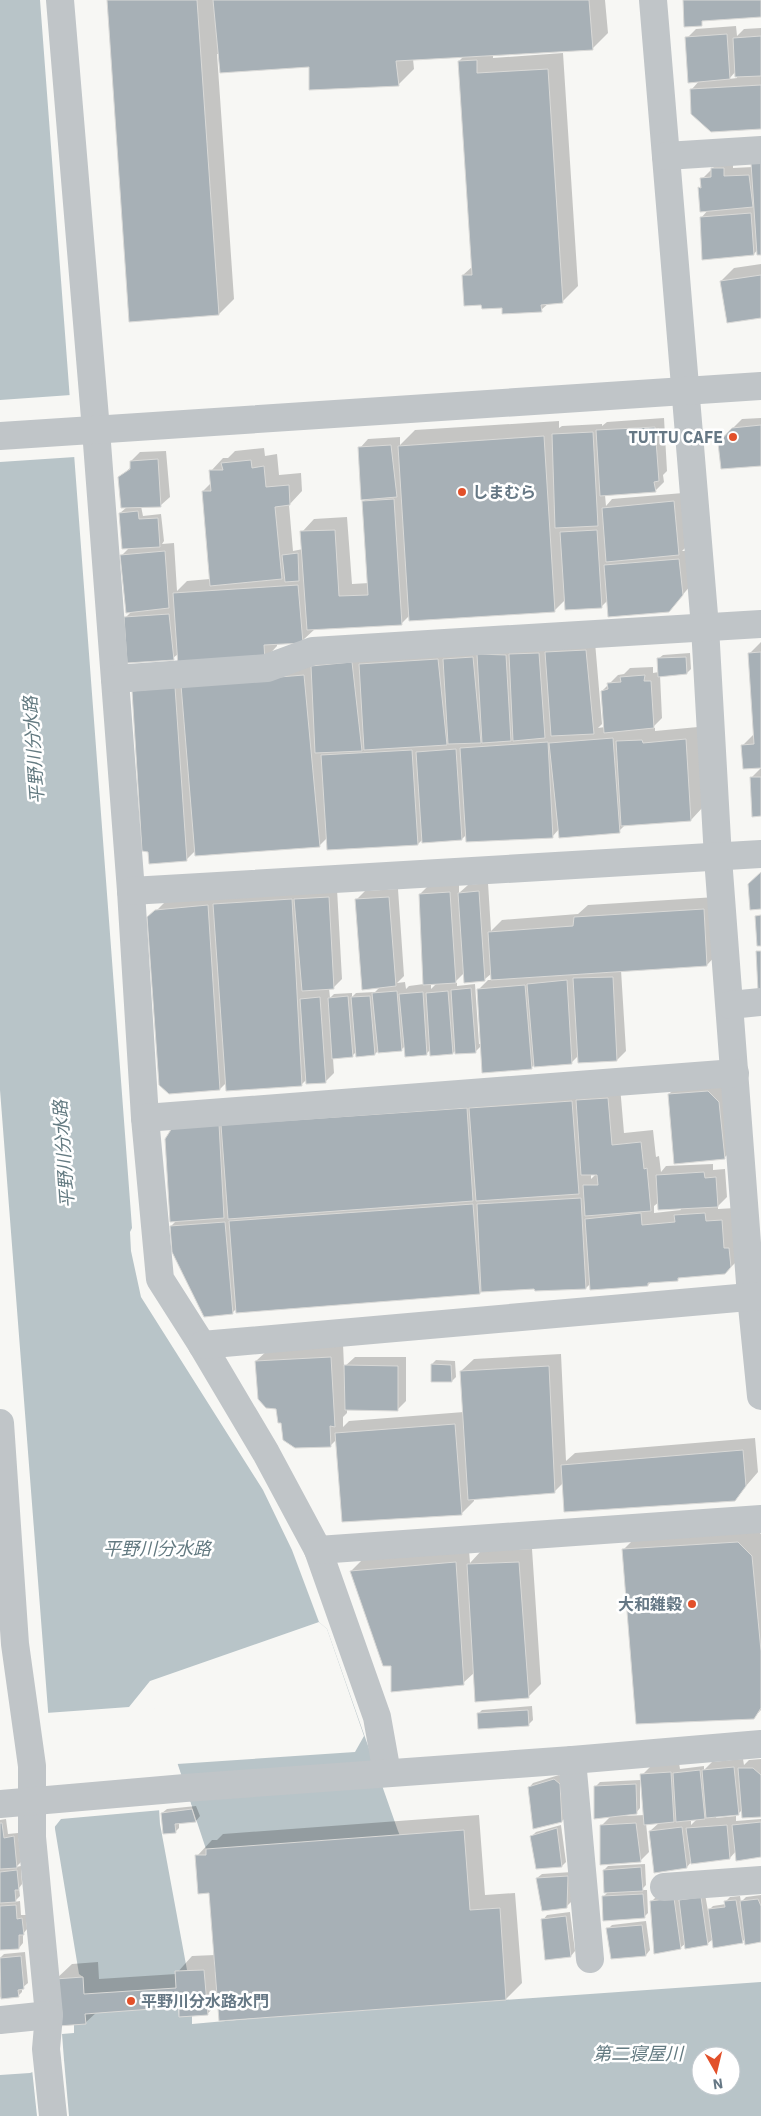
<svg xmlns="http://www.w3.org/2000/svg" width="761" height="2116" font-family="'IBM Plex Sans','Noto Sans JP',sans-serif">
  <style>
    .water { fill: #b8c4c8; fill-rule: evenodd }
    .pier { fill: #f7f7f4 }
    .shadow { fill: #0003; fill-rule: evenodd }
    .building { fill: #a7b0b6; stroke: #d9d9d7 }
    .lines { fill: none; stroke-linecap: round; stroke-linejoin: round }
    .minor { stroke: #c0c5c8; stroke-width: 28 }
    .tertiary { stroke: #c0c5c8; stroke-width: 28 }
    .poi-dot { fill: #e2502a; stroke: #fff; stroke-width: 2 }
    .labels { text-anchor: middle; stroke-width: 5; stroke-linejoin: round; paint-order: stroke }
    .poi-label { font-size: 16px; font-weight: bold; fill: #667885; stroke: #fff; text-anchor: end }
    .water-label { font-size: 18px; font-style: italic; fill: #637a81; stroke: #fff }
  </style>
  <rect width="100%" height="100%" fill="#f7f7f4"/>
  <path class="water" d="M0 0H40L125 1134 132 1228 130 1232 131 1251 141 1297 263 1490 292 1550 319 1622 327 1629 398 1831 433 1914 436 1957 474 2002 761 1982V2116H0V2075L30 2073 64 2060 62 2034 74 2033V2025L85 2014 83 1977 79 1974 55 1829 52 1762 0 1090ZM151 1684 206 1849 215 1972 250 1970 282 2016 192 2024V2016L179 2017 175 1972 187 1970 160 1824ZM701 2056H731V2086H701Z"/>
  <g class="pier">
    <polygon points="71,395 75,457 0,462 0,400"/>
    <polygon points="319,1622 327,1629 364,1736 355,1752 177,1764 192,1807 189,1807 154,1704 162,1810 61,1819 53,1829 46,1713 129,1707 150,1681"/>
    <polygon points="64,2060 69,2116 37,2116 32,2069 54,2061"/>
  </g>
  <g class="shadow">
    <polygon points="108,0 605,0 608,33 592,49 493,54 493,58 563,53 578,286 562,302 549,303 541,310 503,306 463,275 473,266 459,61 464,56 413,59 414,69 398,85 310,66 219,54 217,54 234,299 219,314"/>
    <path d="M736 26 737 36 744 29 761 28V128L692 89 700 80 687 38 696 29ZM736 71 737 78 729 79Z"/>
    <polygon points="733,159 733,168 753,167 761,254 758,249 754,254 701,218 708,210 699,188 702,185 702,179 721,160"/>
    <polygon points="761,264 761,317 721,281 734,268"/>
    <polygon points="664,418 667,471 663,475 664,482 655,491 605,495 606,506 612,499 683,493 688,545 682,551 687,551 691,585 669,611 608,600 601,607 565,600 554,611 409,616 401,624 316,628 302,641 277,643 277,646 265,659 178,654 173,658 125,618 132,611 122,555 129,548 120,513 127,507 119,478 131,467 131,461 140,452 166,451 170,497 161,505 141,506 143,516 161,514 164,541 162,544 174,543 177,591 187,581 210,579 203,491 211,483 211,471 223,458 228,458 235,451 264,448 265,456 277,454 279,475 301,473 302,491 289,505 293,551 303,549 302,532 314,519 347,517 352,584 369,583 364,501 367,498 360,448 368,439 400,437 400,445 415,430 559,421 559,428 562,426 602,424 602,426 607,422"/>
    <polygon points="761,418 761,464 732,429 742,419"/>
    <polygon points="595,642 602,724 598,728 605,727 602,691 618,675 624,674 630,668 653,667 653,673 659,672 658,659 663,655 690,653 691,669 687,673 660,675 662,718 652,728 655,728 655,731 698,727 703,807 691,820 626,824 619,831 559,829 552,837 467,834 462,839 423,839 418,844 327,838 319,846 196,850 186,860 133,691 361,654 362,662 373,651"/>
    <polygon points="761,642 761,767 742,746 755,733 749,654"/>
    <polygon points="761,768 761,815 752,777"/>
    <path d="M459 883V893L468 885 488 883 491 931 502 920 578 914 588 905 716 897 719 952 707 965 621 970 626 1051 617 1060 579 1055 572 1062 534 1065 531 1068 482 1045 475 1052 456 1050 453 1053 431 1049 426 1054 405 1046 401 1050H379L375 1054 356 1052 352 1056 333 1058 334 1073 325 1082 307 1079 302 1084 227 1082 220 1089 149 918 170 897 337 889 342 979 333 988H329L330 998 334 994 352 993V997L356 993 375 992 380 987 356 900 365 891 398 889 404 976 397 983 405 982 406 989 409 986 424 984 420 894 429 885ZM464 973 485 979 492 973V980H488L479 989 482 1044H479L475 984 457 986V983H454ZM431 983H437L431 989Z"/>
    <polygon points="717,1082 727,1093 733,1149 724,1158 669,1094 678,1085"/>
    <path d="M620 1086 624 1133 653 1130 656 1157 659 1156 661 1172 666 1166 713 1164V1170L725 1169 727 1197 718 1206V1209L735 1208 738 1260 725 1273 680 1277 677 1280 651 1282 648 1285 591 1283 586 1288 535 1287 482 1291 480 1293 237 1308 232 1313 171 1226 177 1220 173 1129ZM597 1173 591 1179V1174ZM659 1202 680 1208 681 1210 654 1213V1206Z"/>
    <polygon points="343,1344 344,1367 355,1357 406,1357 406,1401 397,1410 347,1409 347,1413 343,1417 343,1427 349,1421 464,1412 461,1371 474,1359 561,1354 566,1461 575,1453 755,1438 758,1472 734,1500 563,1483 554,1492 474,1499 474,1501 461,1514 337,1439 330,1446 282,1421 256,1361 269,1349"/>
    <polygon points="436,1360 455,1361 456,1377 452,1381 432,1364"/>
    <polygon points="754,1527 761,1534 761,1710 753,1718 624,1549 639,1534"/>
    <polygon points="532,1549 541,1684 528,1697 475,1672 463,1683 392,1665 351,1571 364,1558 469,1550 470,1563 481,1551"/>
    <polygon points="532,1706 533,1720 529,1724 478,1714 482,1710"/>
    <path d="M743 1759 744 1765 749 1760 761 1759V1815L743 1809 739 1813 716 1815V1818L736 1816V1821L761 1819V1856L736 1851 730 1858 692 1861 687 1867 650 1831 660 1822 646 1823 649 1852 640 1861 601 1826 612 1815 595 1787 600 1782 640 1780V1808L636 1813 623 1814V1816L645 1815 642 1775 651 1766 679 1763 680 1769 704 1766V1770L712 1762ZM698 1818 691 1825V1819Z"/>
    <polygon points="559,1775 564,1779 566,1817 562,1821 529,1788 533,1783"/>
    <polygon points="196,1806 200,1816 196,1821 179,1823 179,1828 175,1832 162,1813 167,1809"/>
    <polygon points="479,1815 485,1895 515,1893 522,1983 506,1999 219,2003 207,2014 180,2006 97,2012 85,2023 56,1979 72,1964 98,1962 99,1979 176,1974 192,1956 215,1955 211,1892 197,1856 212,1840 217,1840 223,1834"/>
    <polygon points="6,1819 8,1834 18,1833 21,1862 16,1867 21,1866 22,1884 19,1888 20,1896 14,1902 20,1901 21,1915 26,1915 27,1929 23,1934 23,1943 19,1948 0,1949 0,1820"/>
    <polygon points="561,1825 566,1862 562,1866 532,1836 536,1832"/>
    <polygon points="645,1864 646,1885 641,1890 647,1890 648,1913 644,1917 604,1896 608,1892 604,1870 608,1866"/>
    <polygon points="572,1872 571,1902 566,1907 537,1878 542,1874"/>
    <polygon points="705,1894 708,1911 713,1906 726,1904 725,1902 730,1897 740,1896 741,1902 746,1897 761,1895 761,1941 746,1938 742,1942 713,1939 707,1944 686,1943 680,1948 652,1901 656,1897 678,1895 679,1902 685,1896"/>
    <polygon points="570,1912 575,1951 571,1956 543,1920 547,1915"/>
    <polygon points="646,1921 650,1950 646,1955 608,1929 612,1925"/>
    <polygon points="25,1952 28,1983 22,1988 22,1992 18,1996 2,1995 0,1998 0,1958 4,1954"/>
  </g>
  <g class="building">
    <polygon points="107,0 197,0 219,315 129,322"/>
    <polygon points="213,0 589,0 593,50 396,61 399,86 309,90 309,67 220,73"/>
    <polygon points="683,0 761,0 761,17 702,21 702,26 684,27"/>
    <polygon points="727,34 730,79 688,83 685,37"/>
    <polygon points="761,36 761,76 735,77 733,38"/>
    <polygon points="477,60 477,73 548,69 563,303 541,305 542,312 502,314 502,308 482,309 481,305 464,306 462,275 472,275 458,61"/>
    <polygon points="761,85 761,129 711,132 691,114 690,89"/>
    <polygon points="761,162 761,255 757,255 751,163"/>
    <polygon points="711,168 724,168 724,176 749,175 753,207 700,212 698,187 701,188 700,178 711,177"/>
    <polygon points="751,213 754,255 702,260 700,217"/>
    <polygon points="761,275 761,318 727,323 720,281"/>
    <polygon points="761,425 761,466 721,469 718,443 732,428"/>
    <polygon points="655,427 659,481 654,482 656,492 600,496 596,430"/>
    <polygon points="593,432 598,526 555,528 552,434"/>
    <polygon points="544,436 555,612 409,621 398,446"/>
    <polygon points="391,445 397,497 361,500 358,447"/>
    <polygon points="158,459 161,507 121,508 118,477 130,469 130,461"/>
    <polygon points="251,460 252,468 264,466 266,487 289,485 290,505 275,507 282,579 210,586 202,491 211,491 209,470 223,470 221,463"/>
    <polygon points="394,499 402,625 307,630 300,531 335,530 339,596 368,595 362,501"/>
    <polygon points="674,501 679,555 606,562 602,508"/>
    <polygon points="138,511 139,519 158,518 160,547 122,549 119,513"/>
    <polygon points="597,530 602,608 565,610 560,532"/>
    <polygon points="165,551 169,608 126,613 120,555"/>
    <polygon points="298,553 299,581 285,582 282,555"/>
    <polygon points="679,559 683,595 669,612 608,617 604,565"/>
    <polygon points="298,585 303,643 264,645 265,660 178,666 173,593"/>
    <polygon points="169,614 174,660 127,663 124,617"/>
    <polygon points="586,650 594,734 551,736 545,652"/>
    <polygon points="761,652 761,768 743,769 741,745 754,744 748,653"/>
    <polygon points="539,653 545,738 513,741 509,654"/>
    <polygon points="477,654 506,655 511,741 482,743"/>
    <polygon points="473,657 481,743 448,744 443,659"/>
    <polygon points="686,657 687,674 658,677 657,658"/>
    <polygon points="438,659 447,745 364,750 359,664"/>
    <polygon points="352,662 362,751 315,753 311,666"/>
    <polygon points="304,675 320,847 195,856 181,685"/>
    <polygon points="645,675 644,681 651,681 654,728 604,733 601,691 608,689 607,683 621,682 620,677"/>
    <polygon points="175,687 187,861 149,864 148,852 142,851 132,691"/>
    <polygon points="613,738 620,833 559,838 549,743"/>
    <polygon points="686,739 691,821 621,826 616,741 642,740 643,743"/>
    <polygon points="548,742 553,838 466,842 460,748"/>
    <polygon points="456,749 462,840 422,843 416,752"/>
    <polygon points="412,750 418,845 327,850 321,755"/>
    <polygon points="750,777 761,777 761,816 752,817"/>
    <polygon points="761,872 761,909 750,910 748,884"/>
    <polygon points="479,891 485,981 464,983 458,893"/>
    <polygon points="450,892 456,983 423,985 419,894"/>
    <polygon points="329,897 334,989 302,991 294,899"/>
    <polygon points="389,897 396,986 362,990 355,899"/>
    <polygon points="292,899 302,1086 226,1091 213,904"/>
    <polygon points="208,905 220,1090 169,1094 159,1085 147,917 155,910"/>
    <polygon points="704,909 707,966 491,980 488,932 573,926 574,917"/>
    <polygon points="761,915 761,946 757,946 755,916"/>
    <polygon points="756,951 761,951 761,991 758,991"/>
    <polygon points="613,977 617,1061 578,1063 573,978"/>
    <polygon points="567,980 572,1064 534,1067 527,984"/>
    <polygon points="525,985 532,1069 482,1073 477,989"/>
    <polygon points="471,988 476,1053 455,1054 451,990"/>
    <polygon points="397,991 402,1051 378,1053 372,993"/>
    <polygon points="448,991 453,1054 430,1056 426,993"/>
    <polygon points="423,992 427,1055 405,1057 399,994"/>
    <polygon points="348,996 353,1057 332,1059 328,998"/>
    <polygon points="370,996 375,1055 356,1057 351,997"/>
    <polygon points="320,997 326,1083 306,1084 300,999"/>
    <polygon points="708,1091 719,1102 725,1159 674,1164 668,1094"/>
    <polygon points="608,1098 612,1145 641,1142 644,1169 647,1168 651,1211 585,1216 583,1185 598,1185 597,1175 581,1175 576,1100"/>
    <polygon points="572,1101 579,1194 476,1201 469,1108"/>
    <polygon points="467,1108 473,1201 228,1219 221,1125"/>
    <polygon points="219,1124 224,1218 170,1222 165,1139 172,1128"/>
    <polygon points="704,1172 705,1178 716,1177 718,1207 658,1210 656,1175"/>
    <polygon points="581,1198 586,1289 535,1291 534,1289 481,1292 477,1204"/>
    <polygon points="473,1204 480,1294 236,1313 229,1221"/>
    <polygon points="641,1213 642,1225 675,1222 674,1215 705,1213 706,1221 722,1220 724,1248 729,1248 731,1267 725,1274 678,1278 678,1281 648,1283 648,1286 590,1290 585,1219"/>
    <polygon points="225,1222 233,1314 204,1317 172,1252 170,1226"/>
    <polygon points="331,1357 335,1427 330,1426 331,1447 295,1448 283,1440 281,1423 278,1423 276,1409 266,1408 258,1399 255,1361"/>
    <polygon points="431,1364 451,1365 452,1382 431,1382"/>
    <polygon points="344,1365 398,1366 398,1411 345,1410"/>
    <polygon points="549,1366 555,1493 468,1500 460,1371"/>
    <polygon points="455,1424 462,1515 342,1522 335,1433"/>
    <polygon points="743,1450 746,1486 735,1501 564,1512 561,1465"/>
    <polygon points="738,1542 752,1556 761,1651 761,1708 754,1719 636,1724 622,1549"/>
    <polygon points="456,1562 464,1685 391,1692 391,1666 383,1666 350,1571"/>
    <polygon points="519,1562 529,1698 475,1702 467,1564"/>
    <polygon points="528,1710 529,1726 478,1729 477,1713"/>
    <polygon points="734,1767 739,1815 706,1818 702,1770"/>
    <polygon points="738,1768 753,1768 761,1775 761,1817 742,1818"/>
    <polygon points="700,1770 705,1819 676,1822 673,1773"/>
    <polygon points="671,1772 674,1822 644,1825 640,1774"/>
    <polygon points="554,1779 560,1784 562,1822 533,1829 528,1787"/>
    <polygon points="636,1784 637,1814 594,1819 594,1786"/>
    <polygon points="192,1809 196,1822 175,1824 176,1833 163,1834 161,1813"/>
    <polygon points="761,1822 761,1857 736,1861 732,1825"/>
    <polygon points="0,1823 2,1823 4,1838 14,1836 17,1868 0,1869"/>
    <polygon points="636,1823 641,1862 600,1865 600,1825"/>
    <polygon points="727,1825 730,1859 691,1864 686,1828"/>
    <polygon points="682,1827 687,1868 654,1873 649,1831"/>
    <polygon points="557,1828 562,1867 536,1869 530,1836"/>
    <polygon points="464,1830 470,1910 500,1908 506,2000 219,2021 209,1893 198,1894 195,1855 206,1855 206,1849"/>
    <polygon points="641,1867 643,1891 604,1893 603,1870"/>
    <polygon points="17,1870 19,1890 15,1890 16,1902 0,1903 0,1872"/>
    <polygon points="568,1876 567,1908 542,1911 536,1878"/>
    <polygon points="643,1894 645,1918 603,1921 602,1896"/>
    <polygon points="701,1897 708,1945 685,1949 679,1900"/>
    <polygon points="674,1898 681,1949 654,1954 650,1901"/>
    <polygon points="758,1899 761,1906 761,1942 745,1945 740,1901"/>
    <polygon points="736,1900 743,1943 713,1948 708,1909 725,1907 724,1901"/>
    <polygon points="16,1905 17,1919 22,1918 24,1935 19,1935 19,1949 0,1950 0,1906"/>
    <polygon points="566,1916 571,1957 545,1960 541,1919"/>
    <polygon points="642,1925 646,1956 611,1959 606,1928"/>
    <polygon points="21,1956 24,1989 18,1990 19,1997 1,1999 0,1958"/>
    <polygon points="204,1970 208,2015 179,2017 179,2007 85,2014 86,2024 58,2026 55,1979 83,1977 84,1994 176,1988 175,1971"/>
  </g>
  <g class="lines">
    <g class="minor">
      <polyline points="60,0 96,430 131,891 145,1118 160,1279 202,1345 266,1453 318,1550 377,1717 387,1773"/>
      <polyline points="653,0 705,627 718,858 751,1296 761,1396"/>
      <polyline points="666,156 761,150"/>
      <polyline points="115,679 267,668 313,651 761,624"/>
      <polyline points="131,891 761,854"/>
      <polyline points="730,1005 761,1002"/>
      <polyline points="145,1118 735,1073"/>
      <polyline points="202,1345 761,1296"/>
      <polyline points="0,1423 15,1644 32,1766 32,1837 49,2015 46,2049 53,2116"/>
      <polyline points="318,1550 761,1519"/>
      <polyline points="572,1760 590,1959"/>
      <polyline points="664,1887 761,1880"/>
      <polyline points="0,2020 49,2015"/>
    </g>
    <g class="tertiary">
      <polyline points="0,436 761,386"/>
      <polyline points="0,1804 185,1788 572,1760 761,1744"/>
    </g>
  </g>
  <g class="poi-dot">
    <circle cx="733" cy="437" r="5"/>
    <circle cx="462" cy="492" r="5"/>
    <circle cx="692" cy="1604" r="5"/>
    <circle cx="131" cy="2001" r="5"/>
  </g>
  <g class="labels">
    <g class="poi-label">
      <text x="723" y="443">TUTTU CAFE</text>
      <text x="472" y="498" text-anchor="start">しまむら</text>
      <text x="682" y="1610">大和雑穀</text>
      <text x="141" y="2007" text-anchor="start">平野川分水路水門</text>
    </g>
    <g class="water-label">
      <text transform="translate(34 750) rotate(-94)" y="6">平野川分水路</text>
      <text transform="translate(64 1154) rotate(-94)" y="6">平野川分水路</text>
      <text x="157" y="1555">平野川分水路</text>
      <text x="638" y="2060">第二寝屋川</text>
    </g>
  </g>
  <g transform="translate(716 2071) rotate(172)"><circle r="24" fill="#ffffff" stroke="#c2c9ce"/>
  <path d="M0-4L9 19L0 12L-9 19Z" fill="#e2502a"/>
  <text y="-8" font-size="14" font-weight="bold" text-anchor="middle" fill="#667885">N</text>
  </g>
</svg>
